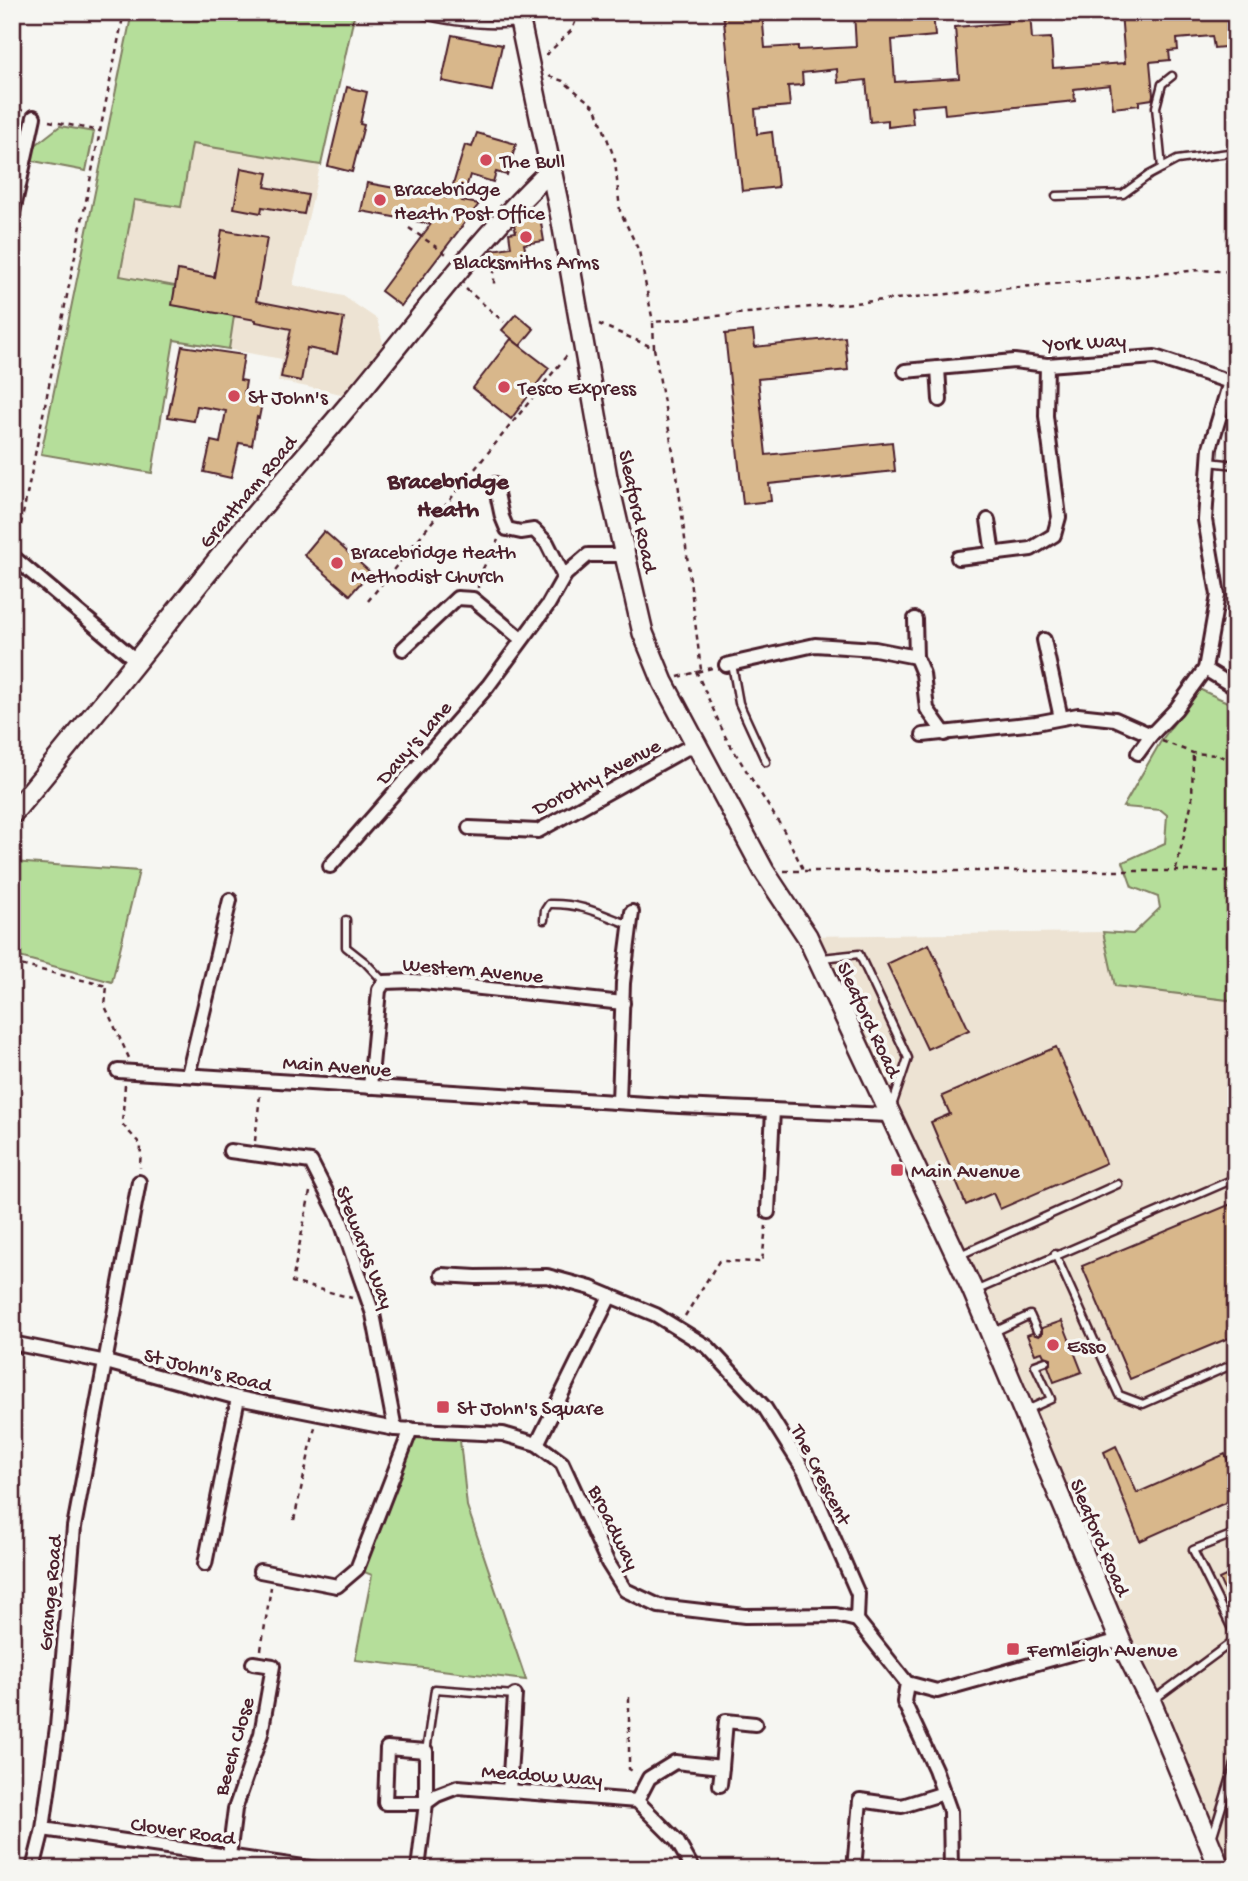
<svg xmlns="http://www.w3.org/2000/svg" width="1248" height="1881" font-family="'Gochi Hand',sans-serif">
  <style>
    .built { fill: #ede3d3 }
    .green { fill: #b5de9a; stroke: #807e62; stroke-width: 2 }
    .building { fill: #d8b78b; stroke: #4a1f2b; stroke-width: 2 }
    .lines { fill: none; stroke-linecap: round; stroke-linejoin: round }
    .service-casing { stroke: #4a1f2b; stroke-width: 11 }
    .minor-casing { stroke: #4a1f2b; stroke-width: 18 }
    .primary-casing { stroke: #4a1f2b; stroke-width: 24 }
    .path { stroke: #4a1f2b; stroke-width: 2.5; stroke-dasharray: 5 5; stroke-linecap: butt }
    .service { stroke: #f6f6f2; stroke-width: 6 }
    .minor { stroke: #f6f6f2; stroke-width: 12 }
    .primary { stroke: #f6f6f2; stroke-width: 19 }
    .poi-dot { fill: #d1495b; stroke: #f6f6f2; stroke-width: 2.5 }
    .labels { text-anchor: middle; stroke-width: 7; stroke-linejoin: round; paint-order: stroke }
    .poi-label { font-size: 21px; fill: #4a1f2b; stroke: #f6f6f2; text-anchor: start }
    .street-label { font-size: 21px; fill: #4a1f2b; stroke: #f6f6f2 }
    .quarter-label { font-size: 24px; font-weight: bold; fill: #4a1f2b; stroke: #f6f6f2 }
  </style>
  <rect width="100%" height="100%" fill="#f6f6f2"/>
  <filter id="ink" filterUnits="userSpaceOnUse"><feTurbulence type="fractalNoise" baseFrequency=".0143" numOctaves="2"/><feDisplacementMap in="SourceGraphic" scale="14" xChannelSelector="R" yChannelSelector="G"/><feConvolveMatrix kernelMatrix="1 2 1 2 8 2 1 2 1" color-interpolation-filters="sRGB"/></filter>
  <g filter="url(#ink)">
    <g class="built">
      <polygon points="132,12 355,12 293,285 343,296 377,319 387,358 356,397 278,381 282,359 174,340 152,473 41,454"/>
      <polygon points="1103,932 1115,986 1236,1001 1236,1869 1220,1869 807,936"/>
    </g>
    <g class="green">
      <polygon points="132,12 355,12 321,165 192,144 181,207 134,200 120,276 175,286 173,305 234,316 229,349 174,340 152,473 41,454"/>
      <polygon points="60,126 94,132 86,171 28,160 33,147"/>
      <polygon points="1199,689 1236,706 1236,1001 1115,986 1103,932 1133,934 1160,908 1158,897 1132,887 1123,862 1165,843 1167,815 1161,810 1123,807 1161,741"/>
      <polygon points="12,862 139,871 112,982 12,955"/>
      <polygon points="411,1429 459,1431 467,1506 526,1680 355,1660 372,1575 357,1569"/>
    </g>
    <g class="building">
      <polygon points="723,12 762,12 765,48 798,46 798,50 856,47 854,12 933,12 935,36 892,40 895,82 959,78 955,27 1007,23 1006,12 1030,12 1032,39 1051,38 1053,68 1125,63 1121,12 1153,12 1153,17 1236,12 1236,46 1214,48 1212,36 1177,39 1178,50 1169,51 1170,60 1150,62 1153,95 1152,99 1139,101 1139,105 1113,108 1110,85 1074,89 1075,101 945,114 944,104 911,107 913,124 888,127 888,120 870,122 866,80 838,83 837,69 802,73 803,85 788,86 790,106 755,109 757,134 772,132 778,187 742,191"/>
      <polygon points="452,35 502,45 492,91 442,81"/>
      <polygon points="347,87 367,92 360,124 364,125 352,172 328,166"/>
      <polygon points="477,133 516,144 507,175 496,172 493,182 470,175 462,201 479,204 401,306 381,291 431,224 361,211 367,183 449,198 465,145 472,147"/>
      <polygon points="241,168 268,173 265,187 308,195 304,214 262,207 261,213 234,208"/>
      <polygon points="540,217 544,241 524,244 527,258 495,264 492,250 511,247 509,233 516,232 514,225 519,220"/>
      <polygon points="222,230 267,238 256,301 344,318 337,354 307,348 301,381 281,377 291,329 256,322 256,320 172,305 178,270 214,277"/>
      <polygon points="516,314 534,329 520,346 502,330"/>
      <polygon points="753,331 755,347 845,337 848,370 758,379 766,455 892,442 895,471 769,484 771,501 743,504 725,334"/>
      <polygon points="511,339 549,368 511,419 473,388"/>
      <polygon points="182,346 244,355 240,380 246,381 244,393 263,398 259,418 257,417 252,445 239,443 231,478 204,472 211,441 220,443 226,411 197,406 194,421 168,417"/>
      <polygon points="324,531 370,572 350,595 304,555"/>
      <polygon points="929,944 969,1030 927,1049 887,964"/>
      <polygon points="1056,1047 1106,1163 1000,1209 993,1193 966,1205 931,1122 950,1114 942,1096"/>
      <polygon points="1236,1202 1236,1335 1130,1379 1082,1266"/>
      <polygon points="1062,1321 1082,1372 1054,1382 1048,1366 1051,1363 1051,1358 1044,1356 1042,1352 1035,1354 1027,1335 1032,1333 1039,1336 1042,1334 1042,1328"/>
      <polygon points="1116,1446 1137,1493 1225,1454 1236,1478 1236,1498 1140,1541 1104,1452"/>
      <polygon points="1236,1571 1236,1617 1219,1579"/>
    </g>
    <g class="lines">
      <defs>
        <g id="service">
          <path d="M411 12C446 21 482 27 518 23"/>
          <polyline points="1234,72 1236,72"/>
          <polyline points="1162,168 1156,107 1162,84 1172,76"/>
          <polyline points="1056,196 1123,194 1149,175 1177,160 1236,152"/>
          <polyline points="1209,462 1236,465"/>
          <polyline points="732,664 739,703 766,762"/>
          <polyline points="346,920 346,947 365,962 384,982"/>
          <path d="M544 920 545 910 549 904C581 903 601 914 630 925"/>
          <polyline points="822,958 859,954 908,1058 892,1106"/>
          <polyline points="1055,1254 1119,1395 1143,1404 1236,1363"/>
          <polyline points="960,1255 1118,1184"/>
          <polyline points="975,1291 1236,1178"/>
          <polyline points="992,1333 1030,1315 1037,1331"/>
          <polyline points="1027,1410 1051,1399 1035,1365 1046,1361"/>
          <polyline points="1236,1533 1193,1550 1236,1637"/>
          <polyline points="1152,1701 1236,1639"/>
          <polyline points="426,1752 435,1689 515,1695"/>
          <polyline points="1213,1835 1236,1761"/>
        </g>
        <g id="minor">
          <polyline points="12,217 34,117"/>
          <polyline points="938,368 940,400"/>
          <polyline points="905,371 1014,361 1047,365 1155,357 1230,382"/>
          <polyline points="495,484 502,517 507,529 521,532 534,530 547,543 564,577"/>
          <polyline points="988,520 993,554"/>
          <polyline points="12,556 138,662"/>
          <polyline points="958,558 1031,549 1054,535 1059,517 1046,416 1047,365"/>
          <polyline points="915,619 916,657 923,674 927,709 945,734"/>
          <polyline points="1044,640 1061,718"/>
          <polyline points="403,649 457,598 473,599 521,639"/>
          <polyline points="726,665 815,645 875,649 916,657"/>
          <polyline points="1205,669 1236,688"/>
          <polyline points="923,735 1036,723 1078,715 1115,719 1151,735"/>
          <polyline points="1138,753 1151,735 1176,709 1205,669 1218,595 1205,520 1210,448 1230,382 1236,375"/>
          <polyline points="469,828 538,831 696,743"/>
          <polyline points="330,866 488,686 548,605 565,575 588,555 623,555"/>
          <polyline points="118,1071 679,1106 889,1115"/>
          <polyline points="188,1075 230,900"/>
          <polyline points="370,1087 379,990 384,982 414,981 623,1003"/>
          <polyline points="619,1102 623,983 632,912"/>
          <polyline points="230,1151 311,1162 340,1219 373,1314 395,1429"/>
          <polyline points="768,1212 773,1110"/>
          <polyline points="442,1275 476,1277 547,1276 591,1288 656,1315 708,1347 765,1408 805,1472 858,1594 857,1620 907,1683 937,1691 1120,1640"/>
          <polyline points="12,1343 106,1362 238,1398 395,1429 503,1434 537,1444 562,1463 608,1563 625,1590 659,1606 745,1616 836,1615 857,1620"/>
          <polyline points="537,1444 610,1296"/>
          <polyline points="205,1564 238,1398"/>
          <polyline points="260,1571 337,1586 357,1569 411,1429"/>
          <polyline points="907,1683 904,1702 935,1769 950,1811 951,1869"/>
          <polygon points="387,1748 426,1751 426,1803 385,1803"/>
          <polyline points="720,1785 722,1767"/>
          <polyline points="509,1791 515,1695"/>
          <polyline points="637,1801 649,1778 675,1762 722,1767 726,1721 755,1724"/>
          <polyline points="43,1829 317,1869"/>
          <polyline points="229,1856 235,1809 261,1734 273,1666 253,1663"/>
          <polyline points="33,1869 43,1829 57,1727 74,1527 139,1182"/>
          <polyline points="418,1869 426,1803 437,1795 458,1787 637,1801 677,1841 693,1869"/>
          <polyline points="854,1869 860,1800 902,1806 944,1793"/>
        </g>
        <g id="primary">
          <polyline points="518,12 562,222 607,477 643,633 663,682 764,871 807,936 973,1291 1120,1640 1151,1702 1220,1869"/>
          <path d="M12 814C84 728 154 639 225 551 268 498 314 447 358 394 421 318 479 238 551 170"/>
        </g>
      </defs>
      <use href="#service" class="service-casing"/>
      <use href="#minor" class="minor-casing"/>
      <use href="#primary" class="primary-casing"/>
      <g class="path">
        <polyline points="546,55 572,30 579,12"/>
        <polyline points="549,76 563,81 596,108 615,160 620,211 639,251 653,322"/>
        <polyline points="12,105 23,111"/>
        <polyline points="49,121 100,131"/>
        <polyline points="409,228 449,256"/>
        <polyline points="488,261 494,267 494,287"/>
        <polyline points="466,289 504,322"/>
        <polyline points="599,324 654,348 653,322 1200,270 1236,272"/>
        <polyline points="654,348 677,474 701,670"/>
        <polyline points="17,544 124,12"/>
        <polyline points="478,588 479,576 498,540"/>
        <polyline points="368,601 568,354"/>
        <polyline points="696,671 726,738 784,831 804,871"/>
        <polyline points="678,677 712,668"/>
        <polyline points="1162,741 1193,753 1217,755 1236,762"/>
        <polyline points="1176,869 1192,801 1193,753"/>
        <polyline points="784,871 1236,871"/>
        <polyline points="12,963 107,986 105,1006 129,1058"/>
        <polyline points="125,1085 122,1124 141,1145 140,1168"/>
        <polyline points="255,1141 260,1095"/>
        <polyline points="310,1192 292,1282 352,1298"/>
        <polyline points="685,1316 719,1261 762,1262 766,1226"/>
        <polyline points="294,1520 315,1427"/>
        <polyline points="261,1650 271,1587"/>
        <polyline points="629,1697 629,1769 636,1773"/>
        <polyline points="773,1869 778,1860 841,1867"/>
      </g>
      <use href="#service" class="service"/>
      <use href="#minor" class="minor"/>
      <use href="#primary" class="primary"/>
    </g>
  </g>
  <g class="poi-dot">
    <circle cx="486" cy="160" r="7"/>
    <circle cx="380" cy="200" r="7"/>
    <circle cx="526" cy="237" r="7"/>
    <circle cx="504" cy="387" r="7"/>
    <circle cx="234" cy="396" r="7"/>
    <circle cx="337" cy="563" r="7"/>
    <rect x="890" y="1163" width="14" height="14" rx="3.5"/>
    <circle cx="1053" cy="1345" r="7"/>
    <rect x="436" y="1400" width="14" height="14" rx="3.5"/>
    <rect x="1006" y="1642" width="14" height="14" rx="3.5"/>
  </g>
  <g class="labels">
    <g class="poi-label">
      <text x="500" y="167">The Bull</text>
      <text x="394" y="195">Bracebridge<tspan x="394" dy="24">Heath Post Office</tspan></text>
      <text x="526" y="268" text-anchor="middle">Blacksmiths Arms</text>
      <text x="518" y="394">Tesco Express</text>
      <text x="248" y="403">St John's</text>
      <text x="351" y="558">Bracebridge Heath<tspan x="351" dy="24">Methodist Church</tspan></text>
      <text x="911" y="1177">Main Avenue</text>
      <text x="1067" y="1352">Esso</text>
      <text x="457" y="1414">St John's Square</text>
      <text x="1027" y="1656">Fernleigh Avenue</text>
    </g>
    <g class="street-label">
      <text transform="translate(1085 341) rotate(-3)" y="7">York Way</text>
      <text transform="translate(247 491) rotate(-50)" y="7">Grantham Road</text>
      <text transform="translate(639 511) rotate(78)" y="7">Sleaford Road</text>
      <text transform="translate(413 742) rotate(-49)" y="7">Davy's Lane</text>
      <text transform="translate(596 776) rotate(-28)" y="7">Dorothy Avenue</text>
      <text transform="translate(473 969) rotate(5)" y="7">Western Avenue</text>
      <text transform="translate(870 1019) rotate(65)" y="7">Sleaford Road</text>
      <text transform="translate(337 1065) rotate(4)" y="7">Main Avenue</text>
      <text transform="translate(366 1247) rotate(69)" y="7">Stewards Way</text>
      <text transform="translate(208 1369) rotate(14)" y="7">St John's Road</text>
      <text transform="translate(822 1474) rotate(63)" y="7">The Crescent</text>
      <text transform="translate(615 1527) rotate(64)" y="7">Broadway</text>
      <text transform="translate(1101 1537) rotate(67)" y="7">Sleaford Road</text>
      <text transform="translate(49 1593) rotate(-85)" y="7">Grange Road</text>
      <text transform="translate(233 1746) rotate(-74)" y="7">Beech Close</text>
      <text transform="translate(542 1774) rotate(4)" y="7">Meadow Way</text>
      <text transform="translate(183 1830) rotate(8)" y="7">Clover Road</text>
    </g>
    <g class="quarter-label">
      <text x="448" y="488">Bracebridge<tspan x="448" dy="28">Heath</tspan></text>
    </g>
  </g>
  <rect width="1248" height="1881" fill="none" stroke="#f6f6f2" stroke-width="42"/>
  <rect x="21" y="21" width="1206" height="1839" fill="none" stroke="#4a1f2b" stroke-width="2.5" filter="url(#ink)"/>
</svg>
